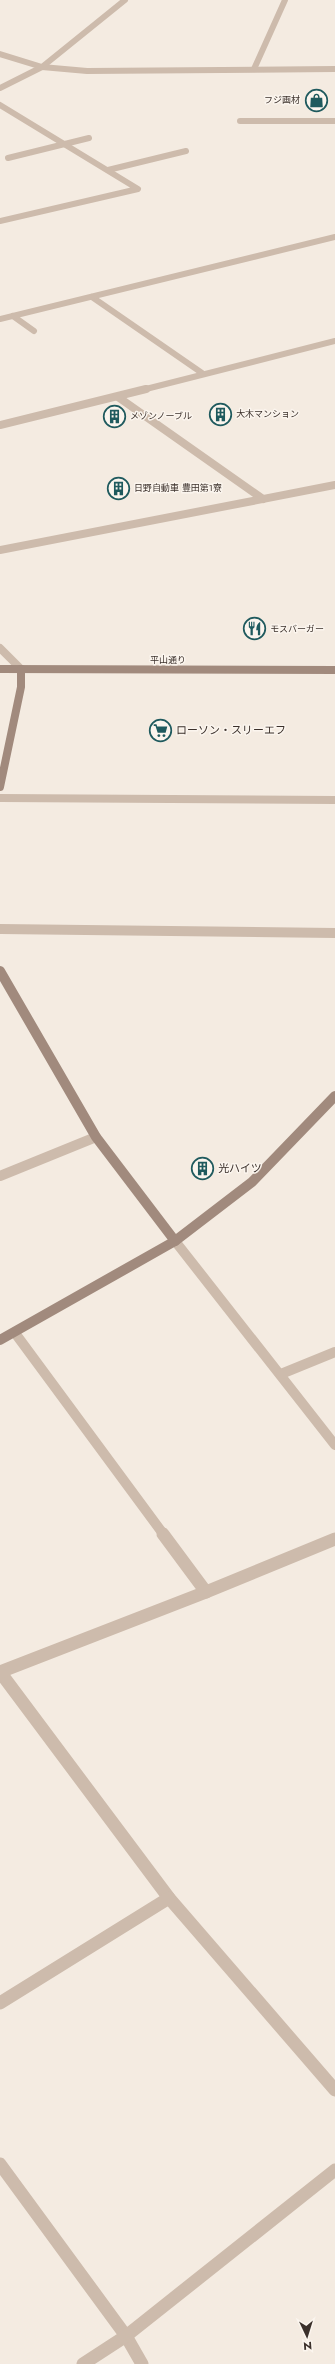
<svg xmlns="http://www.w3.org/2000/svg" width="335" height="2364" font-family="Jost,'Noto Sans JP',sans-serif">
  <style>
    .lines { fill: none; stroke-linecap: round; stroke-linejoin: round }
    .lane-far2 { stroke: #cdbbac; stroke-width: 6 }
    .lane-far1 { stroke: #cdbbac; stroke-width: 10 }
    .lane { stroke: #cdbbac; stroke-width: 13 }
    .street-far3 { stroke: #cdbbac; stroke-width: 6 }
    .street-far2 { stroke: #cdbbac; stroke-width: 8 }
    .street-far1 { stroke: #cdbbac; stroke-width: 10 }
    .street { stroke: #cdbbac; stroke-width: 13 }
    .secondary-far1 { stroke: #a18a7d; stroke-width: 8 }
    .secondary { stroke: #a18a7d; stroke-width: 10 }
    .labels { text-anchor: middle; stroke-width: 3; stroke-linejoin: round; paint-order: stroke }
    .far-poi-label { font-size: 9px; fill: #3b302b; stroke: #fbf5ee; text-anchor: start }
    .far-street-label { font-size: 9px; fill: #3b302b; stroke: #fbf5ee }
    .poi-label { font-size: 11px; fill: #3b302b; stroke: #fbf5ee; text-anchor: start }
  </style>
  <rect width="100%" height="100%" fill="#f4ebe1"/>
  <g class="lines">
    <g class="lane-far2">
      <polyline points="8,158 89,138"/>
      <polyline points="108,170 186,151"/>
    </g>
    <polyline class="lane-far1" points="15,1333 164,1535"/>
    <polyline class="lane" points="163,1534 206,1592"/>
    <g class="street-far3">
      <polyline points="0,54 42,67 87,71 335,69"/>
      <polyline points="254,69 285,0"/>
      <polyline points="0,88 42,67 125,0"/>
      <polyline points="0,105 138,189 0,221"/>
      <polyline points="240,121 335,121"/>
      <polyline points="92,297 202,373"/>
      <polyline points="13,316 34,331"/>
      <polyline points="0,319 335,237"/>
      <polyline points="142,390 335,341"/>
    </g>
    <g class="street-far2">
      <polyline points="118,397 263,499"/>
      <polyline points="0,425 146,389"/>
      <polyline points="0,550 335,485"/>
      <polyline points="0,648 21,669"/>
      <polyline points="0,798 335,800"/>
    </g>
    <g class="street-far1">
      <polyline points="0,929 335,933"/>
      <polyline points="0,1176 96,1137"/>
      <polyline points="175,1241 335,1445"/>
      <polyline points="281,1374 335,1352"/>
    </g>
    <g class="street">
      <polyline points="0,1672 169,1898 335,2090"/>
      <polyline points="0,1672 206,1592 335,1539"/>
      <polyline points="0,2003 169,1898"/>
      <polyline points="0,2164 126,2336 142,2364"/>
      <polyline points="83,2364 126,2336 335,2170"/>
    </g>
    <g class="secondary-far1">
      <polyline points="0,669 335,670"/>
      <polyline points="0,787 21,687 21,669"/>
    </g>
    <g class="secondary">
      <polyline points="0,971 96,1137 175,1241"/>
      <polyline points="0,1340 175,1241 252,1182 335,1096"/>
    </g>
  </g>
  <defs>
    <symbol id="shop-ring" viewBox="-11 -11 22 22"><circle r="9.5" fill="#fbf5ee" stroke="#1f5a5e" stroke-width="1.5"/><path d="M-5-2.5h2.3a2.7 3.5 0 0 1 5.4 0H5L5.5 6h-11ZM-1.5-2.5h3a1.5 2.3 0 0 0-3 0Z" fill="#1f5a5e"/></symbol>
    <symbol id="building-ring" viewBox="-11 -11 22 22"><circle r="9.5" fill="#fbf5ee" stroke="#1f5a5e" stroke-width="1.5"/><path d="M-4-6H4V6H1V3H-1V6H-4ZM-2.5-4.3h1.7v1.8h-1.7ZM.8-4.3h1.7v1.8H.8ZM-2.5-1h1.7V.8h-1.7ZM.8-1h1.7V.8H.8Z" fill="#1f5a5e"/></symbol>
    <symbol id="restaurant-ring" viewBox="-11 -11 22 22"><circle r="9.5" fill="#fbf5ee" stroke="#1f5a5e" stroke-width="1.5"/><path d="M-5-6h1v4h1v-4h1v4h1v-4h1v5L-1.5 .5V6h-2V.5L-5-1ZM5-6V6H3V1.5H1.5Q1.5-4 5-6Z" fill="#1f5a5e"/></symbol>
    <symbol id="supermarket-ring" viewBox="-11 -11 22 22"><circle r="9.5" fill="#fbf5ee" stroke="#1f5a5e" stroke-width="1.5"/><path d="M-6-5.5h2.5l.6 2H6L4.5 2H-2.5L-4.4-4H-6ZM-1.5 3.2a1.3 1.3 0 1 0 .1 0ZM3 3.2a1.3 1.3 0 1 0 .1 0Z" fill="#1f5a5e"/></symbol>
  </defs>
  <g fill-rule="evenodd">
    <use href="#shop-ring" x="304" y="88" width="25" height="25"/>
    <use href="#building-ring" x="208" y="402" width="25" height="25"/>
    <use href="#building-ring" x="102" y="404" width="25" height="25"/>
    <use href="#building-ring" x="106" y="476" width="25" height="25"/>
    <use href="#restaurant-ring" x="242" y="616" width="25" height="25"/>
    <use href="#supermarket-ring" x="148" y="718" width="25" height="25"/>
    <use href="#building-ring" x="190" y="1156" width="25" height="25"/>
  </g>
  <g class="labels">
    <g class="far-poi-label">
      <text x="300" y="103" text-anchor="end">フジ画材</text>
      <text x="236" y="417">大木マンション</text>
      <text x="130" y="419">メゾンノーブル</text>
      <text x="134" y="491">日野自動車 豊田第1寮</text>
      <text x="270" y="632">モスバーガー</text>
    </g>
    <g class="far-street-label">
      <text x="168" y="663">平山通り</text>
    </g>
    <g class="poi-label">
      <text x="176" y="734">ローソン・スリーエフ</text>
      <text x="218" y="1172">光ハイツ</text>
    </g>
  </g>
  <g transform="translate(307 2336) rotate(176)" stroke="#fbf5ee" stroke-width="3" paint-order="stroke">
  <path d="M0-3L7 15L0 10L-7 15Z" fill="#3b302b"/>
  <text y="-6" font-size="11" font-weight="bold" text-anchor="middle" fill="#3b302b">N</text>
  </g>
</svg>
